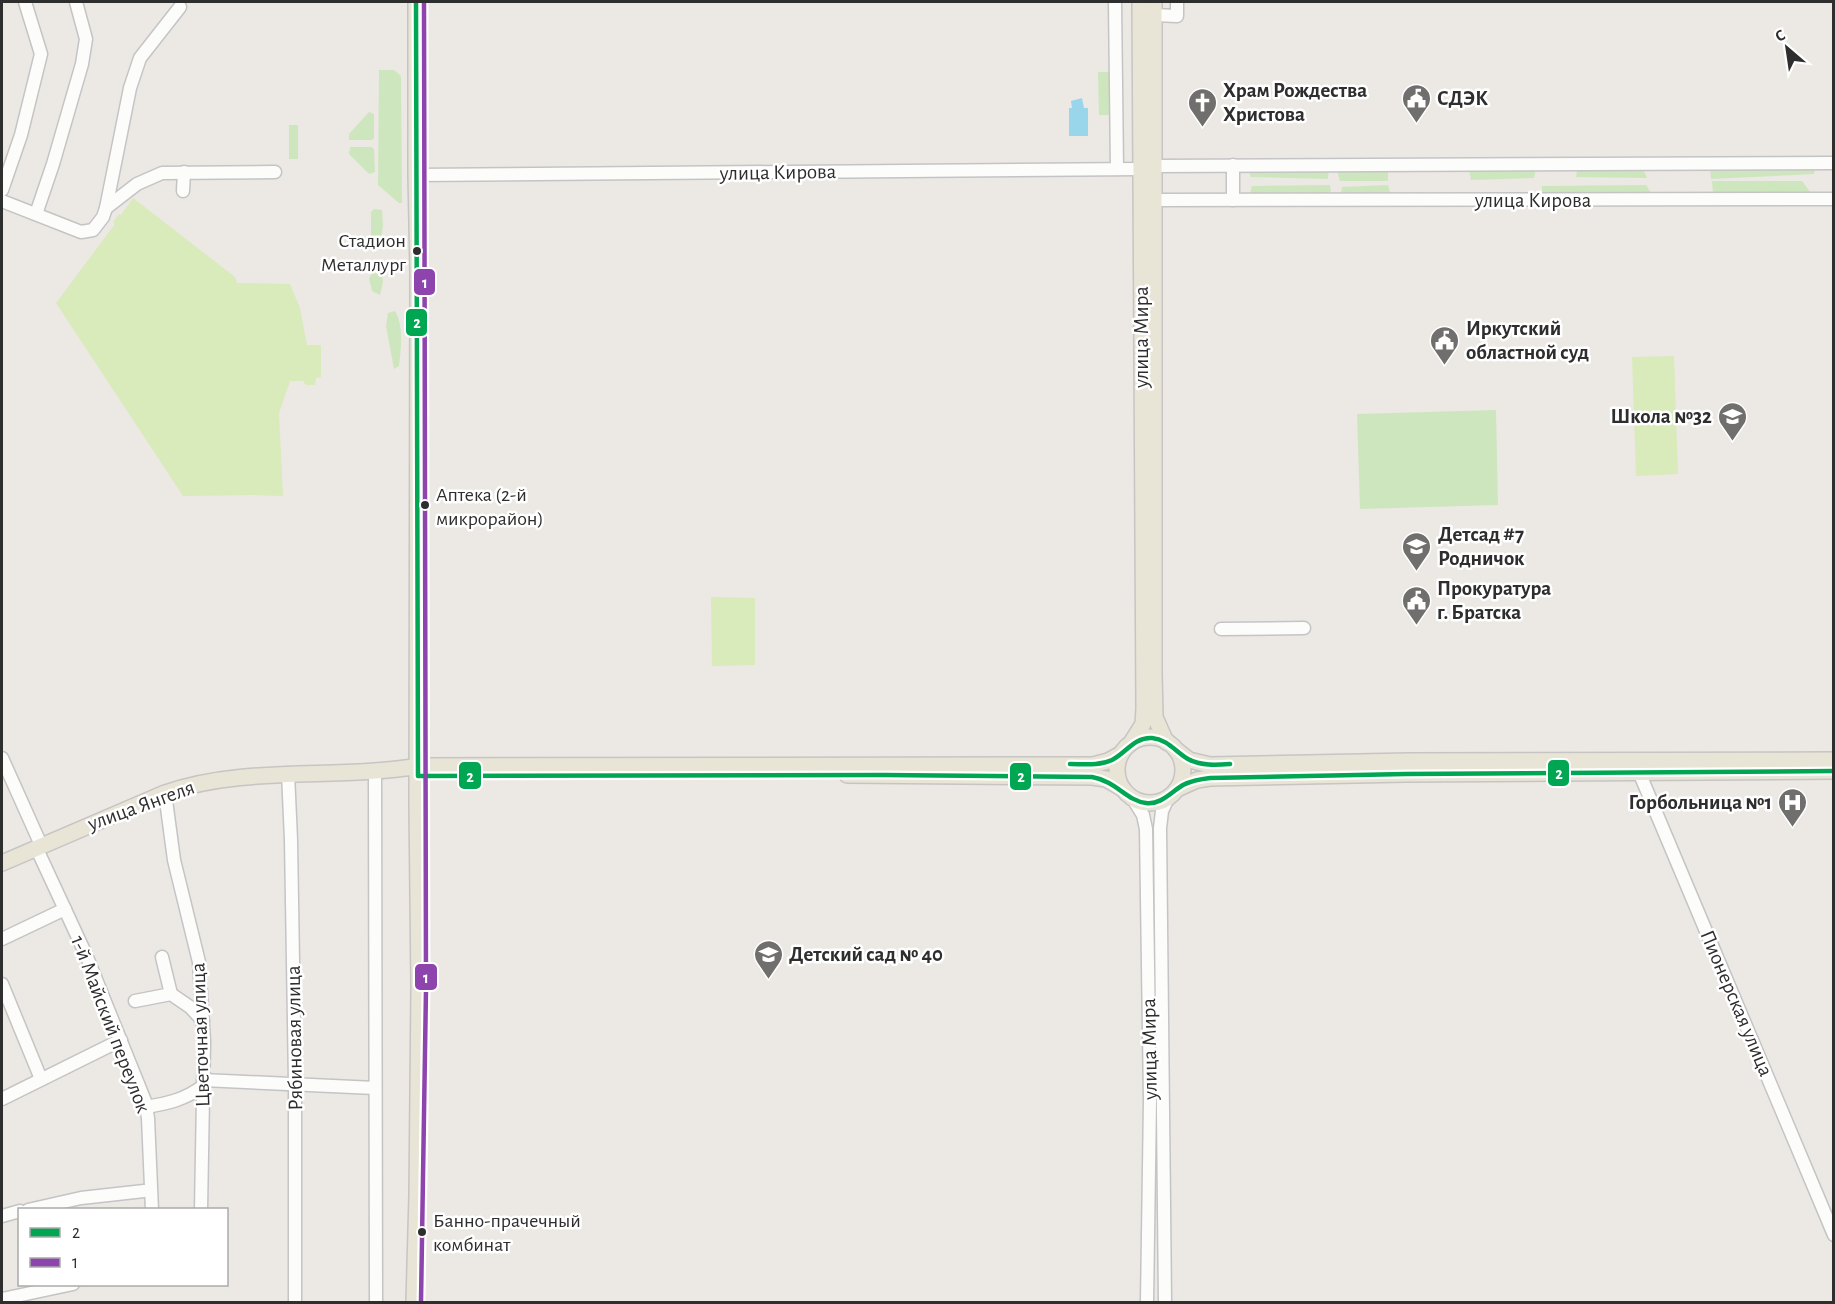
<svg xmlns="http://www.w3.org/2000/svg" width="1835" height="1304" font-family="'Alegreya Sans',sans-serif">
  <style>
    .green { fill: #cee6be }
    .pitch { fill: #d9eabb }
    .water { fill: #99d6ec }
    .lines { fill: none; stroke-linecap: round; stroke-linejoin: round }
    .minor-casing { stroke: #c5c4c5; stroke-width: 15 }
    .major-casing { stroke: #c6c5c4; stroke-width: 18 }
    .minor { stroke: #fcfcfb; stroke-width: 12 }
    .major { stroke: #e8e4d6; stroke-width: 15 }
    .bus-1-casing { stroke: #fff; stroke-width: 9 }
    .bus-2-casing { stroke: #fff; stroke-width: 9 }
    .bus-1 { stroke: #00a651; stroke-width: 4.5 }
    .bus-2 { stroke: #8e44ad; stroke-width: 4.5 }
    .bus-dot { fill: #2e2e2e; stroke: #fff; stroke-width: 2 }
    .labels { text-anchor: middle; stroke-width: 5; stroke-linejoin: round; paint-order: stroke }
    .bus-label { font-size: 20px; fill: #2e2e2e; stroke: #fff; text-anchor: start }
    .poi-label { font-size: 21px; font-weight: bold; fill: #2e2e2e; stroke: #fff; text-anchor: start }
    .street-label { font-size: 21px; fill: #2e2e2e; stroke: #fff }
    .line-badge { stroke: #fff; stroke-width: 2 }
    .badge-label { font-size: 16px; text-anchor: middle; font-weight: bold; fill: #fff }
  </style>
  <rect width="100%" height="100%" fill="#ece8e4"/>
  <g class="green">
    <polygon points="379,70 394,70 401,76 402,203 399,203 378,185"/>
    <polygon points="1098,72 1109,72 1109,115 1099,115"/>
    <polygon points="369,112 374,114 374,138 372,140 349,140 349,134"/>
    <rect x="289" y="125" width="9" height="34"/>
    <polygon points="350,147 372,147 374,149 375,172 369,174 349,154"/>
    <polygon points="1816,166 1814,174 1711,179 1710,168"/>
    <polygon points="1329,167 1328,179 1251,177 1248,168"/>
    <polygon points="1336,167 1388,167 1388,181 1340,181"/>
    <polygon points="1536,168 1534,178 1471,180 1469,169"/>
    <polygon points="1580,169 1643,169 1647,178 1576,177 1577,170"/>
    <polygon points="1712,181 1802,181 1811,193 1713,193"/>
    <polygon points="1330,185 1331,193 1250,193 1252,186"/>
    <polygon points="1388,185 1390,192 1341,193 1342,187"/>
    <polygon points="1646,185 1651,193 1542,193 1542,186"/>
    <polygon points="374,209 382,210 383,225 381,241 375,246 371,238 371,212"/>
    <polygon points="373,270 382,272 383,282 380,295 372,291 369,279"/>
    <path d="M395 311C404 326 401 349 399 366L394 369 386 326 388 313Z"/>
    <polygon points="1496,410 1498,505 1360,509 1357,414"/>
  </g>
  <g class="pitch">
    <polygon points="133,198 235,277 237,283 290,284 300,308 307,345 321,345 321,377 316,378 315,385 306,385 303,381 290,381 279,413 283,496 253,495 183,496 56,303 115,224 113,222 119,214 121,215"/>
    <polygon points="1674,356 1678,474 1636,476 1632,357"/>
    <polygon points="711,597 755,598 755,665 712,666"/>
  </g>
  <polygon class="water" points="1082,98 1084,108 1088,108 1088,136 1069,136 1069,108 1072,108 1071,101"/>
  <g class="lines">
    <defs>
      <g id="minor">
        <polyline points="1115,2 1117,169"/>
        <polyline points="1154,15 1177,16 1177,2"/>
        <polyline points="1154,166 1834,163"/>
        <polyline points="416,175 1140,169"/>
        <polyline points="2,190 21,135 41,54 25,2"/>
        <polyline points="183,191 184,172"/>
        <polyline points="1154,200 1834,199"/>
        <polyline points="1233,200 1233,165"/>
        <polyline points="2,201 81,232 93,230 103,217 106,208 130,88 140,58 180,7"/>
        <polyline points="106,208 137,184 162,173 275,172"/>
        <polyline points="36,214 53,164 82,64 86,39 76,2"/>
        <polyline points="1221,629 1304,628"/>
        <polyline points="2,758 41,845"/>
        <polyline points="375,771 376,1302"/>
        <polyline points="1639,772 1834,1235"/>
        <polyline points="288,773 291,840 295,1083 295,1302"/>
        <polyline points="165,793 174,860 199,962 204,1041 201,1210"/>
        <polyline points="1133,799 1143,815 1146,829 1150,1101 1147,1302"/>
        <polyline points="36,847 87,957 145,1101 148,1118 152,1210"/>
        <polyline points="2,939 65,909"/>
        <polyline points="162,957 171,994"/>
        <polyline points="2,984 41,1079"/>
        <polyline points="135,1001 171,994 190,1007 203,1021"/>
        <polyline points="203,1080 375,1088"/>
        <polyline points="2,1099 121,1040"/>
        <path d="M146 1107C169 1103 184 1100 203 1086"/>
        <polyline points="28,1210 81,1198 144,1191"/>
        <polyline points="2,1216 20,1211"/>
        <polyline points="2,1299 73,1284"/>
        <polyline points="1165,1302 1160,828 1162,811 1168,798"/>
      </g>
      <g id="major">
        <polyline points="1154,2 1154,672 1155,717 1166,742"/>
        <circle cx="1150" cy="770" r="33"/>
        <polyline points="1131,743 1143,724 1144,708 1140,2"/>
        <polyline points="1176,750 1189,760 1210,765 1410,761 1834,760"/>
        <polyline points="847,775 1092,777 1106,779 1123,789"/>
        <polyline points="1177,789 1197,780 1210,778 1406,774 1834,771"/>
        <path d="M2 863 165 793C247 765 335 780 419 766L1093 765 1108 761 1121 754"/>
        <polyline points="414,1302 417,1195 419,989 417,803 418,272 416,175 416,2"/>
      </g>
    </defs>
    <use href="#minor" class="minor-casing"/>
    <use href="#major" class="major-casing"/>
    <use href="#minor" class="minor"/>
    <use href="#major" class="major"/>
    <defs>
      <g id="bus-1">
        <path d="M416 2 418 776 884 775 1092 777C1116 781 1127 801 1146 803 1161 805 1171 792 1183 785 1191 781 1201 779 1210 778L1406 774 1834 771"/>
        <path d="M1070 764C1084 764 1099 766 1112 760 1126 753 1134 737 1152 738 1167 739 1176 752 1188 759 1201 766 1216 765 1230 764"/>
      </g>
      <polyline id="bus-2" points="421,1302 426,989 424,2"/>
    </defs>
    <use href="#bus-1" class="bus-1-casing"/>
    <use href="#bus-2" class="bus-2-casing"/>
    <use href="#bus-1" class="bus-1"/>
    <use href="#bus-2" class="bus-2"/>
  </g>
  <defs>
    <symbol id="civic-pin" viewBox="-11 -11 22 30"><path d="M0 17L-7.5 6A9.5 9.5 0 1 1 7.5 6Z" fill="#706f6e" stroke="#fff"/><path d="M-.6-6.5H3V-4.5H.6V-3L4-1V1h2V6H-6V1h2V-1L-.6-3ZM-1.2 2.5V6h2.4V2.5Z" fill="#fff"/></symbol>
    <symbol id="church-pin" viewBox="-11 -11 22 30"><path d="M0 17L-7.5 6A9.5 9.5 0 1 1 7.5 6Z" fill="#706f6e" stroke="#fff"/><path d="M-1.2-6h2.4v3.5h3.3v2.4h-3.3V6h-2.4V-.1h-3.3v-2.4h3.3Z" fill="#fff"/></symbol>
    <symbol id="school-pin" viewBox="-11 -11 22 30"><path d="M0 17L-7.5 6A9.5 9.5 0 1 1 7.5 6Z" fill="#706f6e" stroke="#fff"/><path d="M0-5L7-2L0 1L-7-2ZM-4 1L0 2.5L4 1V4Q0 6-4 4Z" fill="#fff"/></symbol>
    <symbol id="hospital-pin" viewBox="-11 -11 22 30"><path d="M0 17L-7.5 6A9.5 9.5 0 1 1 7.5 6Z" fill="#706f6e" stroke="#fff"/><path d="M-5-5h3v3.5h4V-5h3V5h-3V1.5h-4V5h-3Z" fill="#fff"/></symbol>
  </defs>
  <g fill-rule="evenodd">
    <use href="#civic-pin" x="1400" y="82" width="33" height="45"/>
    <use href="#church-pin" x="1186" y="86" width="33" height="45"/>
    <use href="#civic-pin" x="1428" y="324" width="33" height="45"/>
    <use href="#school-pin" x="1716" y="400" width="33" height="45"/>
    <use href="#school-pin" x="1400" y="530" width="33" height="45"/>
    <use href="#civic-pin" x="1400" y="584" width="33" height="45"/>
    <use href="#hospital-pin" x="1776" y="786" width="33" height="45"/>
    <use href="#school-pin" x="752" y="938" width="33" height="45"/>
  </g>
  <g class="bus-dot">
    <circle cx="417" cy="251" r="5"/>
    <circle cx="425" cy="505" r="5"/>
    <circle cx="422" cy="1232" r="5"/>
  </g>
  <g class="labels">
    <g class="bus-label">
      <text x="406" y="247" text-anchor="end">Стадион<tspan x="406" dy="24">Металлург</tspan></text>
      <text x="436" y="501">Аптека (2-й<tspan x="436" dy="24">микрорайон)</tspan></text>
      <text x="433" y="1227">Банно-прачечный<tspan x="433" dy="24">комбинат</tspan></text>
    </g>
    <g class="poi-label">
      <text x="1223" y="97">Храм Рождества<tspan x="1223" dy="24">Христова</tspan></text>
      <text x="1437" y="105">СДЭК</text>
      <text x="1466" y="335">Иркутский<tspan x="1466" dy="24">областной суд</tspan></text>
      <text x="1712" y="423" text-anchor="end">Школа №32</text>
      <text x="1438" y="541">Детсад #7<tspan x="1438" dy="24">Родничок</tspan></text>
      <text x="1437" y="595">Прокуратура<tspan x="1437" dy="24">г. Братска</tspan></text>
      <text x="1772" y="809" text-anchor="end">Горбольница №1</text>
      <text x="789" y="961">Детский сад № 40</text>
    </g>
    <g class="street-label">
      <text transform="translate(778 172) rotate(-1)" y="7">улица Кирова</text>
      <text x="1533" y="207">улица Кирова</text>
      <text transform="translate(1141 337) rotate(-90)" y="7">улица Мира</text>
      <text transform="translate(141 805) rotate(-20)" y="7">улица Янгеля</text>
      <text transform="translate(1737 1003) rotate(67)" y="7">Пионерская улица</text>
      <text transform="translate(111 1024) rotate(69)" y="7">1-й Майский переулок</text>
      <text transform="translate(200 1035) rotate(-92)" y="7">Цветочная улица</text>
      <text transform="translate(294 1038) rotate(-91)" y="7">Рябиновая улица</text>
      <text transform="translate(1149 1049) rotate(-91)" y="7">улица Мира</text>
    </g>
  </g>
  <g class="line-badge">
    <rect x="413" y="268" width="23" height="28" rx="6" fill="#8e44ad"/>
    <rect x="405" y="308" width="23" height="29" rx="6" fill="#00a651"/>
    <rect x="1547" y="759" width="23" height="28" rx="6" fill="#00a651"/>
    <rect x="458" y="761" width="24" height="29" rx="6" fill="#00a651"/>
    <rect x="1009" y="762" width="23" height="29" rx="6" fill="#00a651"/>
    <rect x="414" y="963" width="24" height="28" rx="6" fill="#8e44ad"/>
  </g>
  <g class="badge-label">
    <text x="425" y="288">1</text>
    <text x="417" y="328">2</text>
    <text x="1559" y="779">2</text>
    <text x="470" y="782">2</text>
    <text x="1021" y="782">2</text>
    <text x="426" y="983">1</text>
  </g>
  <rect width="1835" height="1304" fill="none" stroke="#2e2e2e" stroke-width="6"/>
  <rect x="18" y="1208" width="210" height="78" fill="#ffffff" stroke="#ababab" stroke-width="1.5"/>
  <rect x="30" y="1228" width="30" height="9" fill="#00a651" stroke="#ababab" stroke-width="1.5"/>
  <text x="72" y="1238" font-size="18" fill="#2e2e2e">2</text>
  <rect x="30" y="1258" width="30" height="9" fill="#8e44ad" stroke="#ababab" stroke-width="1.5"/>
  <text x="72" y="1268" font-size="18" fill="#2e2e2e">1</text>
  <g transform="translate(1787 48) rotate(331)" stroke="#ffffff" stroke-width="4.5" paint-order="stroke">
  <path d="M0-4.5L10 22L0 15L-10 22Z" fill="#2e2e2e"/>
  <text y="-9" font-size="16" font-weight="bold" text-anchor="middle" fill="#2e2e2e">С</text>
  </g>
</svg>
